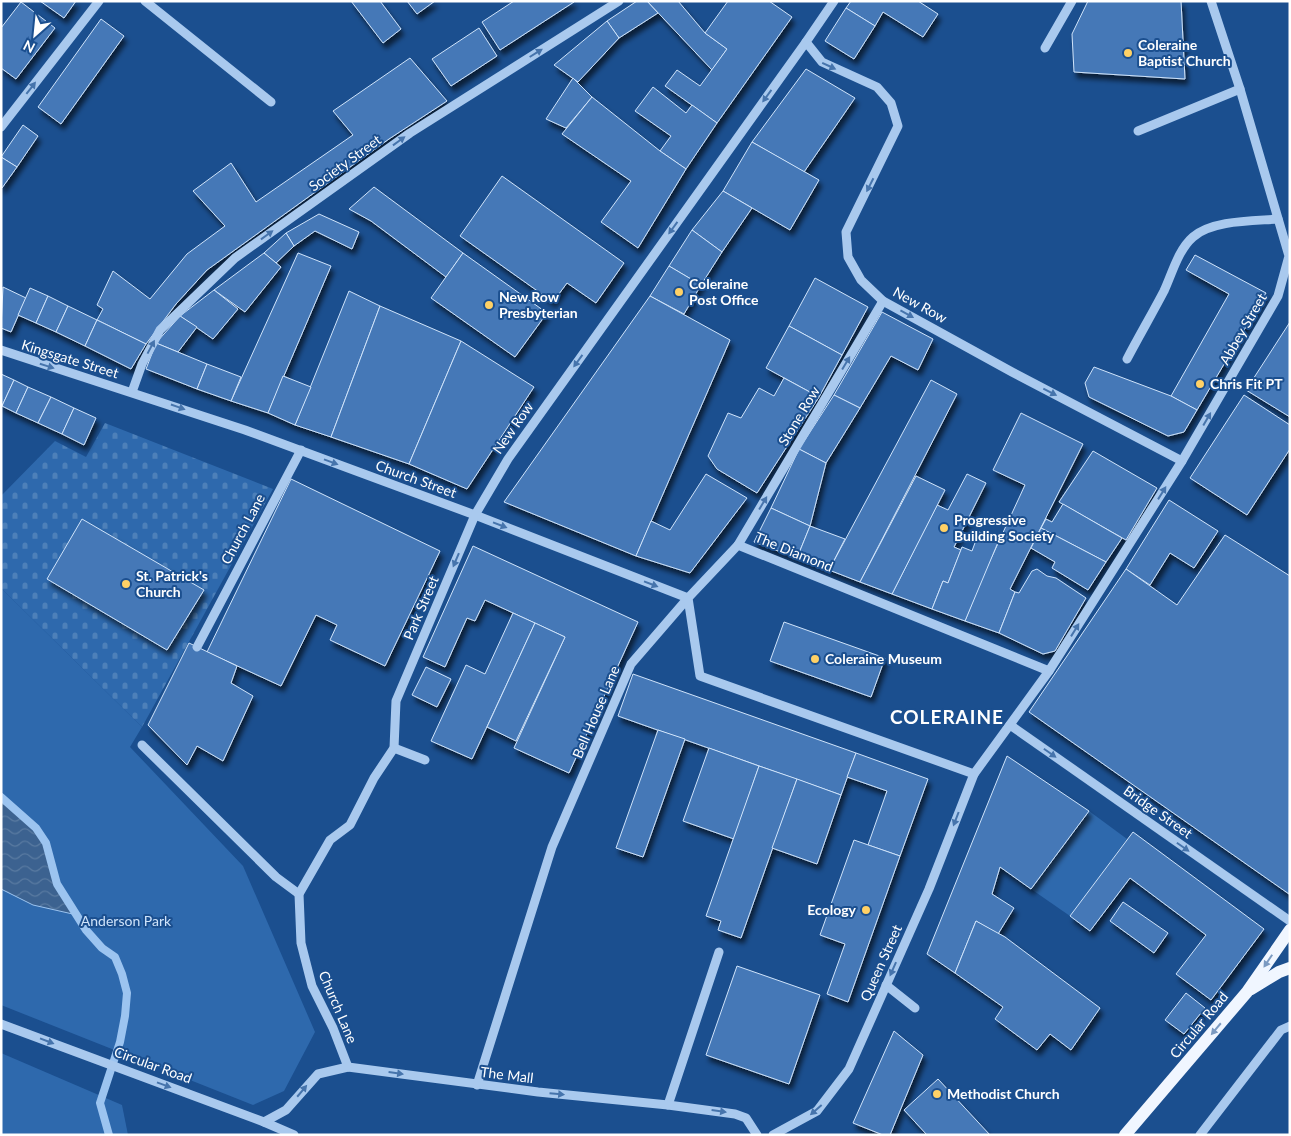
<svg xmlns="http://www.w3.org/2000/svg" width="1291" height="1136" font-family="Lato,sans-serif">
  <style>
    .green { fill: #2e69ad }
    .cemetery { fill: url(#cemetery-stones) }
    .water { fill: url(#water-waves); stroke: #9cc4f0 }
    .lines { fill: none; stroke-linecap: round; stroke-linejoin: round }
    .stream { stroke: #9cc4f0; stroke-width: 8 }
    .building { fill: #4478b7; stroke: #cfe3fa; filter: url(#shadow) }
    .minor { stroke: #a9c9ee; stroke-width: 9 }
    .major { stroke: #f0f6ff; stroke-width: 12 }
    .oneway { fill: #4674ac }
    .oneway2 { fill: #7b9ac1 }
    .poi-dot { fill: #ffd166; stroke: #1b4f8f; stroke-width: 2 }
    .labels { text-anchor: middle; stroke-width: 4; stroke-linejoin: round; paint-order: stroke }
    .poi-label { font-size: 14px; font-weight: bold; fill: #fff; stroke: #1b4f8f; text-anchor: start }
    .street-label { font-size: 14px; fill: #fff; stroke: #1b4f8f }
    .park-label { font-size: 14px; fill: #cfe3fa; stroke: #1b4f8f }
    .district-label { font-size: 19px; font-weight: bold; letter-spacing: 1px; fill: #fff; stroke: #1b4f8f }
  </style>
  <defs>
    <pattern id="cemetery-stones" width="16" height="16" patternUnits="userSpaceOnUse" patternTransform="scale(1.25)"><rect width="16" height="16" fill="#2e69ad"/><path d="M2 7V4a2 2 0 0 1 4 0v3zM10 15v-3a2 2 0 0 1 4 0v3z" fill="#4d80b9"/></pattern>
    <pattern id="water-waves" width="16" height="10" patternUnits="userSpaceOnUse" patternTransform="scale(1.25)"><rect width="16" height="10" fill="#3c6290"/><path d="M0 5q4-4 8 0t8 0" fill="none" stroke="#597aa1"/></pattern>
    <filter id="shadow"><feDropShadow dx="3" dy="5.5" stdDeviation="2.5" flood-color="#0009"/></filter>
  </defs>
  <rect width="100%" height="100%" fill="#1b4f8f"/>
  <g class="green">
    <polygon points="1,588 142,727 130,747 243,866 315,1032 284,1091 253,1105 1,1005"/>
    <polygon points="1089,811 1127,839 1070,916 1031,889"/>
    <polygon points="1,1053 122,1105 128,1135 1,1135"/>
  </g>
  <polygon class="cemetery" points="105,423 273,489 142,727 1,588 1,496 55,441 86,457"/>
  <polygon class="water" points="1,797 36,828 46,843 57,884 77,915 33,905 1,889"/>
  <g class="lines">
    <polyline class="stream" points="1,797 36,828 46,843 57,884 86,930 102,948 115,957 122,974 127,993 125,1016 120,1042 100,1103 109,1135"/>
  </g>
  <g class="building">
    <polygon points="40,1 76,1 64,18"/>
    <polygon points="351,1 380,1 401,29 383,43"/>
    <polygon points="407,1 435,1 417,14"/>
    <polygon points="514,1 574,1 574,2 500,50 482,22"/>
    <polygon points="637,1 647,1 658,13 619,38 607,21"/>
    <polygon points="647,1 678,1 705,33 727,49 712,70"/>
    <polygon points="728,1 769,1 792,17 717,123 665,86 677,70 700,86 727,49 705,33"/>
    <polygon points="851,1 918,1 938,14 923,37 883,12 875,26 846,8"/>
    <polygon points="1088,1 1181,1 1185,79 1074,72 1072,34"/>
    <polygon points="21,2 55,28 16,79 1,68 1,28"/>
    <polygon points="846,8 875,26 854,59 825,41"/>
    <polygon points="101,19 124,36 61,124 38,107"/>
    <polygon points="607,21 619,38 578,82 554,65"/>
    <polygon points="479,28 497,56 451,86 432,59"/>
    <polygon points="410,58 447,101 389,139 207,270 176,304 146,344 97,320 103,309 97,305 113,271 150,299 187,254 225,226 193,191 231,163 256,202 353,135 333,111"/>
    <polygon points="806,69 855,98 804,172 752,142"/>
    <polygon points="573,78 592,97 566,128 546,119"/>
    <polygon points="653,87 686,113 692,105 717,123 686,169 660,151 671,136 635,111"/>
    <polygon points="592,97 660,151 686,169 638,248 601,222 631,181 562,134"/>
    <polygon points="23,125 38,136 17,167 1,157"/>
    <polygon points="752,142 819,180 790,230 723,191"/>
    <polygon points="1,157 17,167 2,188 1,188"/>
    <polygon points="502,176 624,263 596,303 567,283 553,302 460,236"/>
    <polygon points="374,187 463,253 446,277 371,221 349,209"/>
    <polygon points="723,191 752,208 722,252 692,230"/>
    <polygon points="319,214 359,232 352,249 315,231 294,246 286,233"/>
    <polygon points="692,230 722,252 701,285 669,266"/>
    <polygon points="286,233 294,246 276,263 264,253"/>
    <polygon points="264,253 281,267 245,312 214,290"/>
    <polygon points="298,253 331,266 268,413 231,401"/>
    <polygon points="463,253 547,313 515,357 431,298"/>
    <polygon points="1195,255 1266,293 1197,410 1171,396 1229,294 1186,270"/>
    <polygon points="669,266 701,285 684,314 650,296"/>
    <polygon points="815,278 868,307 842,355 789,326"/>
    <polygon points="3,287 26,298 11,332 1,328"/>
    <polygon points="30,288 48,296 36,323 18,315"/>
    <polygon points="214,290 238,309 213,339 180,316"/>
    <polygon points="349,291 380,306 331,437 295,425"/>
    <polygon points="48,296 68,306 56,332 36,323"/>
    <polygon points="650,296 730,340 636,556 504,502"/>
    <polygon points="68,306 97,320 85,346 56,332"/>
    <polygon points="380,306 461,341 409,464 331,437"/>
    <polygon points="882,312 933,339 918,370 891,356 860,408 834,395"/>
    <polygon points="180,316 197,327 178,352 156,343"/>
    <polygon points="97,320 146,344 131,369 85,346"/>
    <polygon points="1290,322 1290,417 1246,390"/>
    <polygon points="789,326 842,355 819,397 766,368"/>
    <polygon points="461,341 534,387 467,489 409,464"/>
    <polygon points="156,343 207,364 197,389 146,369"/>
    <polygon points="207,364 241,377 231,401 197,389"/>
    <polygon points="1094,367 1171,396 1197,410 1184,432 1168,436 1089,397 1085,383"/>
    <polygon points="1,374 14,380 2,406 1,406"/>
    <polygon points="283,376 311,387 295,425 268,413"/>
    <polygon points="784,378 819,397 757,493 717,469 708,456 728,413 741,418 759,388 774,396"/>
    <polygon points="14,380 28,387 16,413 2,406"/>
    <polygon points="931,380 957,394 860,582 829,570"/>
    <polygon points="28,387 51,397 38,423 16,413"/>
    <polygon points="834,395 860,408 826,463 799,449"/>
    <polygon points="1244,395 1290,425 1290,449 1247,515 1190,478"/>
    <polygon points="51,397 74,408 62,434 38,423"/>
    <polygon points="74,408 96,418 84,445 62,434"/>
    <polygon points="1021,413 1083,444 1010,589 1015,592 999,633 965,621 982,578 1025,485 993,470"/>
    <polygon points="799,449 826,463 810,526 771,508"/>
    <polygon points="1093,451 1157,488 1126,540 1059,502"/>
    <polygon points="706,474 747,498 690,573 636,556 651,521 670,530"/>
    <polygon points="967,474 986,483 954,547 961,550 948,583 943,581 932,609 892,594 937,505 948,510"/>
    <polygon points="916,476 945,490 892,594 860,582"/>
    <polygon points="291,479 440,551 385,666 330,640 337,625 316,615 281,686 207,652"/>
    <polygon points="1169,500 1218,531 1194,568 1170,553 1150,585 1126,569"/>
    <polygon points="1063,504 1122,538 1106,562 1041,528 1046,519 1052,522"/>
    <polygon points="771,508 810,526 797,558 754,542"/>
    <polygon points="82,519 204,590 167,650 47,579"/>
    <polygon points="810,526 845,539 829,570 797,558"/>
    <polygon points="1041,528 1106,562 1088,590 1052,568 1055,562 1031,548"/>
    <polygon points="979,532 999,540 965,621 932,609 943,581 948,583 962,547 972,551"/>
    <polygon points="1225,535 1290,576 1289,894 1029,712 1126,569 1177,605"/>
    <polygon points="473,546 638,622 569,773 514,748 565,637 485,600 475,621 467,618 445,667 423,657"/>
    <polygon points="1037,569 1047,576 1056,578 1086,598 1055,651 1043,654 999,633 1015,592 1019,593 1032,571"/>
    <polygon points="513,613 535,623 472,759 431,741 466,665 485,674"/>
    <polygon points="784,622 885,658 871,697 770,661"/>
    <polygon points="535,623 565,637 516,741 487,727"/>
    <polygon points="189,643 237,666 231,683 253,696 223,761 197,746 187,765 148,725"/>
    <polygon points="426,667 451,679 437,707 412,695"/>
    <polygon points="633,674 856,753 841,795 618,716"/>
    <polygon points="658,730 685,739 643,857 616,848"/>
    <polygon points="709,748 759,766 734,839 683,821"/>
    <polygon points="856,753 928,779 900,856 868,845 887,791 847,777"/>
    <polygon points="1007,756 1089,811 1031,889 1000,867 992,894 1014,908 998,934 976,921 955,973 927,954"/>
    <polygon points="759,766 797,779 741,938 718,930 721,921 706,916"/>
    <polygon points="797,779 841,795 817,864 772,848"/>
    <polygon points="1133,832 1264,929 1211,1000 1176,974 1206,935 1130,878 1090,931 1070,916"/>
    <polygon points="854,840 900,856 848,1002 827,994 845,944 820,935"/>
    <polygon points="1123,902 1168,933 1154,953 1110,921"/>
    <polygon points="976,921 1005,937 1100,1008 1071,1050 1050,1034 1037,1050 995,1019 1003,1007 955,973"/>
    <polygon points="737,966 820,995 789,1084 706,1055"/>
    <polygon points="1186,993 1205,1008 1184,1034 1165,1020"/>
    <polygon points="894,1031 923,1055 890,1135 883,1135 853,1123"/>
    <polygon points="938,1079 990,1135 927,1135 904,1110"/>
  </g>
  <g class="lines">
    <g class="minor">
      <polyline points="145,1 271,102"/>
      <polyline points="834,1 806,42 822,62 877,87 891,103 898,126 846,232 848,257 861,280 883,301 1012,372 1182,461"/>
      <polyline points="1045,48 1072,1"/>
      <polyline points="1,127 99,1"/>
      <polyline points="1138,131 1240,89"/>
      <polyline points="1,350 245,430 475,515 688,598 631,664 552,847 477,1085"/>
      <path d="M1127 359C1139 336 1152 314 1164 291 1172 274 1178 250 1193 237 1212 220 1254 221 1278 219"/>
      <polyline points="132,392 142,364 160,330 235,258 410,133 619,1"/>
      <polygon points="738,545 1049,671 974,774 700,676 688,598"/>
      <polyline points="738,545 883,301"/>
      <polyline points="197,647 301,450"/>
      <polyline points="1049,671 1182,461 1278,296 1289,256 1240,89 1211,1"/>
      <polyline points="1010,725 1290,921"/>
      <polyline points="142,745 276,877 299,894"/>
      <polyline points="394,748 425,760"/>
      <polyline points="886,985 915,1008"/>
      <polyline points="1,1024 264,1122 294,1135"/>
      <polyline points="348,1067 333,1028 312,986 301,943 299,894 330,840 350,825 374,778 394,748 396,701 475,515 508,459 806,42"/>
      <polyline points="668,1105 719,952"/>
      <polyline points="264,1122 286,1110 318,1074 348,1067 538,1092 668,1105 735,1114 746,1118 757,1135"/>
      <polyline points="773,1135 817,1111 849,1069 929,889 974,774"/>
      <polyline points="1200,1135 1281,1030 1290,1026"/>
    </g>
    <g class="major">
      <polyline points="1251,989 1279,972 1290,968"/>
      <polyline points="1125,1135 1247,992 1290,930"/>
    </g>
  </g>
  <defs><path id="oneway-solid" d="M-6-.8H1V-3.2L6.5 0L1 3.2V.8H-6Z" transform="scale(1.25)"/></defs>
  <g class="oneway">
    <use href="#oneway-solid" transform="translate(536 53) rotate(-32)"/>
    <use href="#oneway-solid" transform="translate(829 66) rotate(25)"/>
    <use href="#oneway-solid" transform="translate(31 88) rotate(-52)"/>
    <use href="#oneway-solid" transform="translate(767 96) rotate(126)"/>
    <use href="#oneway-solid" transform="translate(399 141) rotate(-36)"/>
    <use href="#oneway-solid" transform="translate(870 185) rotate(117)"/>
    <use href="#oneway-solid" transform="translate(673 228) rotate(126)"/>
    <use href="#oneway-solid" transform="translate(267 235) rotate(-36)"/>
    <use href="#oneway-solid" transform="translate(907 314) rotate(29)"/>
    <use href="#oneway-solid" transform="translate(151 347) rotate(-62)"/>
    <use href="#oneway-solid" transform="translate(578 361) rotate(126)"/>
    <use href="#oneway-solid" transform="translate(846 363) rotate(-59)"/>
    <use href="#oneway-solid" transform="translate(47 366) rotate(17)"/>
    <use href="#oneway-solid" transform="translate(1050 392) rotate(27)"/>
    <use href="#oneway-solid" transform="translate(178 407) rotate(19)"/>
    <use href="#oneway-solid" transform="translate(1207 419) rotate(-60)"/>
    <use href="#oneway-solid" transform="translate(331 462) rotate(20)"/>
    <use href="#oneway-solid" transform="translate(1162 493) rotate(-58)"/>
    <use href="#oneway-solid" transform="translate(763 503) rotate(-59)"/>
    <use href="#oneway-solid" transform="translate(500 525) rotate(21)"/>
    <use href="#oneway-solid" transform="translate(456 560) rotate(113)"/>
    <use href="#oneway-solid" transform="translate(651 584) rotate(21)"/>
    <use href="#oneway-solid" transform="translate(1075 630) rotate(-58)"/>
    <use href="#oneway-solid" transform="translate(1050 753) rotate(35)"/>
    <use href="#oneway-solid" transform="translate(956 819) rotate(111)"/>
    <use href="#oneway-solid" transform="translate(1183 847) rotate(35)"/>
    <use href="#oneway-solid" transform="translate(893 969) rotate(114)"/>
    <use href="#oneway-solid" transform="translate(47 1041) rotate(21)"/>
    <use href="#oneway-solid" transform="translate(396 1073) rotate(8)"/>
    <use href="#oneway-solid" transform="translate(164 1085) rotate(20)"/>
    <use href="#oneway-solid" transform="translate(302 1091) rotate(-50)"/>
    <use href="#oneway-solid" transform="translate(557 1094) rotate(5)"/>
    <use href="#oneway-solid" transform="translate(816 1110) rotate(139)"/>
    <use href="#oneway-solid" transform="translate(719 1111) rotate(8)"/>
  </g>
  <g class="oneway2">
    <use href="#oneway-solid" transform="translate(1268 961) rotate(124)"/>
    <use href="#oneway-solid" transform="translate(1216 1029) rotate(130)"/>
  </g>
  <g class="poi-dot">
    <circle cx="1128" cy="53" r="5"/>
    <circle cx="679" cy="292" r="5"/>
    <circle cx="489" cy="305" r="5"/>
    <circle cx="1200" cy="384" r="5"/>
    <circle cx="944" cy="528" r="5"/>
    <circle cx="126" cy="584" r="5"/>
    <circle cx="815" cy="659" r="5"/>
    <circle cx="866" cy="910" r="5"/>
    <circle cx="937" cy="1094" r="5"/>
  </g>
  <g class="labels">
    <g class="poi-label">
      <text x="1138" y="50">Coleraine<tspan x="1138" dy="16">Baptist Church</tspan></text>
      <text x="689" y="289">Coleraine<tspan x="689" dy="16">Post Office</tspan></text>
      <text x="499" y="302">New Row<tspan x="499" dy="16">Presbyterian</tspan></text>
      <text x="1210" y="389">Chris Fit PT</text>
      <text x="954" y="525">Progressive<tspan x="954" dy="16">Building Society</tspan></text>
      <text x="136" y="581">St. Patrick's<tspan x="136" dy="16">Church</tspan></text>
      <text x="825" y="664">Coleraine Museum</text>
      <text x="856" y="915" text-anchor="end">Ecology</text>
      <text x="947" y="1099">Methodist Church</text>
    </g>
    <g class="street-label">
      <text transform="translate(345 163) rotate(-36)" y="5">Society Street</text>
      <text transform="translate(920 305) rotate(29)" y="5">New Row</text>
      <text transform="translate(1243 329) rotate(-60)" y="5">Abbey Street</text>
      <text transform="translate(70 359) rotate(17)" y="5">Kingsgate Street</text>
      <text transform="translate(799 416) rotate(-59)" y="5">Stone Row</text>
      <text transform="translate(513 428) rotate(-55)" y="5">New Row</text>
      <text transform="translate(416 479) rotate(20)" y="5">Church Street</text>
      <text transform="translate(243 529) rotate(-62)" y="5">Church Lane</text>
      <text transform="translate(794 552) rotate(22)" y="5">The Diamond</text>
      <text transform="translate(421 608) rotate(-67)" y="5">Park Street</text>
      <text transform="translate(596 712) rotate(-67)" y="5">Bell House Lane</text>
      <text transform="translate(1158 812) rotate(35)" y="5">Bridge Street</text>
      <text transform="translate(881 963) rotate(-66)" y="5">Queen Street</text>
      <text transform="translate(338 1007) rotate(67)" y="5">Church Lane</text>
      <text transform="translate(1199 1025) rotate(-50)" y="5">Circular Road</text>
      <text transform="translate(153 1065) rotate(20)" y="5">Circular Road</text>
      <text transform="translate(507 1075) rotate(7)" y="5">The Mall</text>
    </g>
    <g class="park-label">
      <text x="126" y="926">Anderson Park</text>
    </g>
    <g class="district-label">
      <text x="947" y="724">COLERAINE</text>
    </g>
  </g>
  <rect width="1291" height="1136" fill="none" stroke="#ffffff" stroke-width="5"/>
  <g transform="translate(35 35) rotate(207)" stroke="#1b4f8f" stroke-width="4" paint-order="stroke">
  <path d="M0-4L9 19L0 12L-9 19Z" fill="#ffffff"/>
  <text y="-8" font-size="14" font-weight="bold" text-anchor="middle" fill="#ffffff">N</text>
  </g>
</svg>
